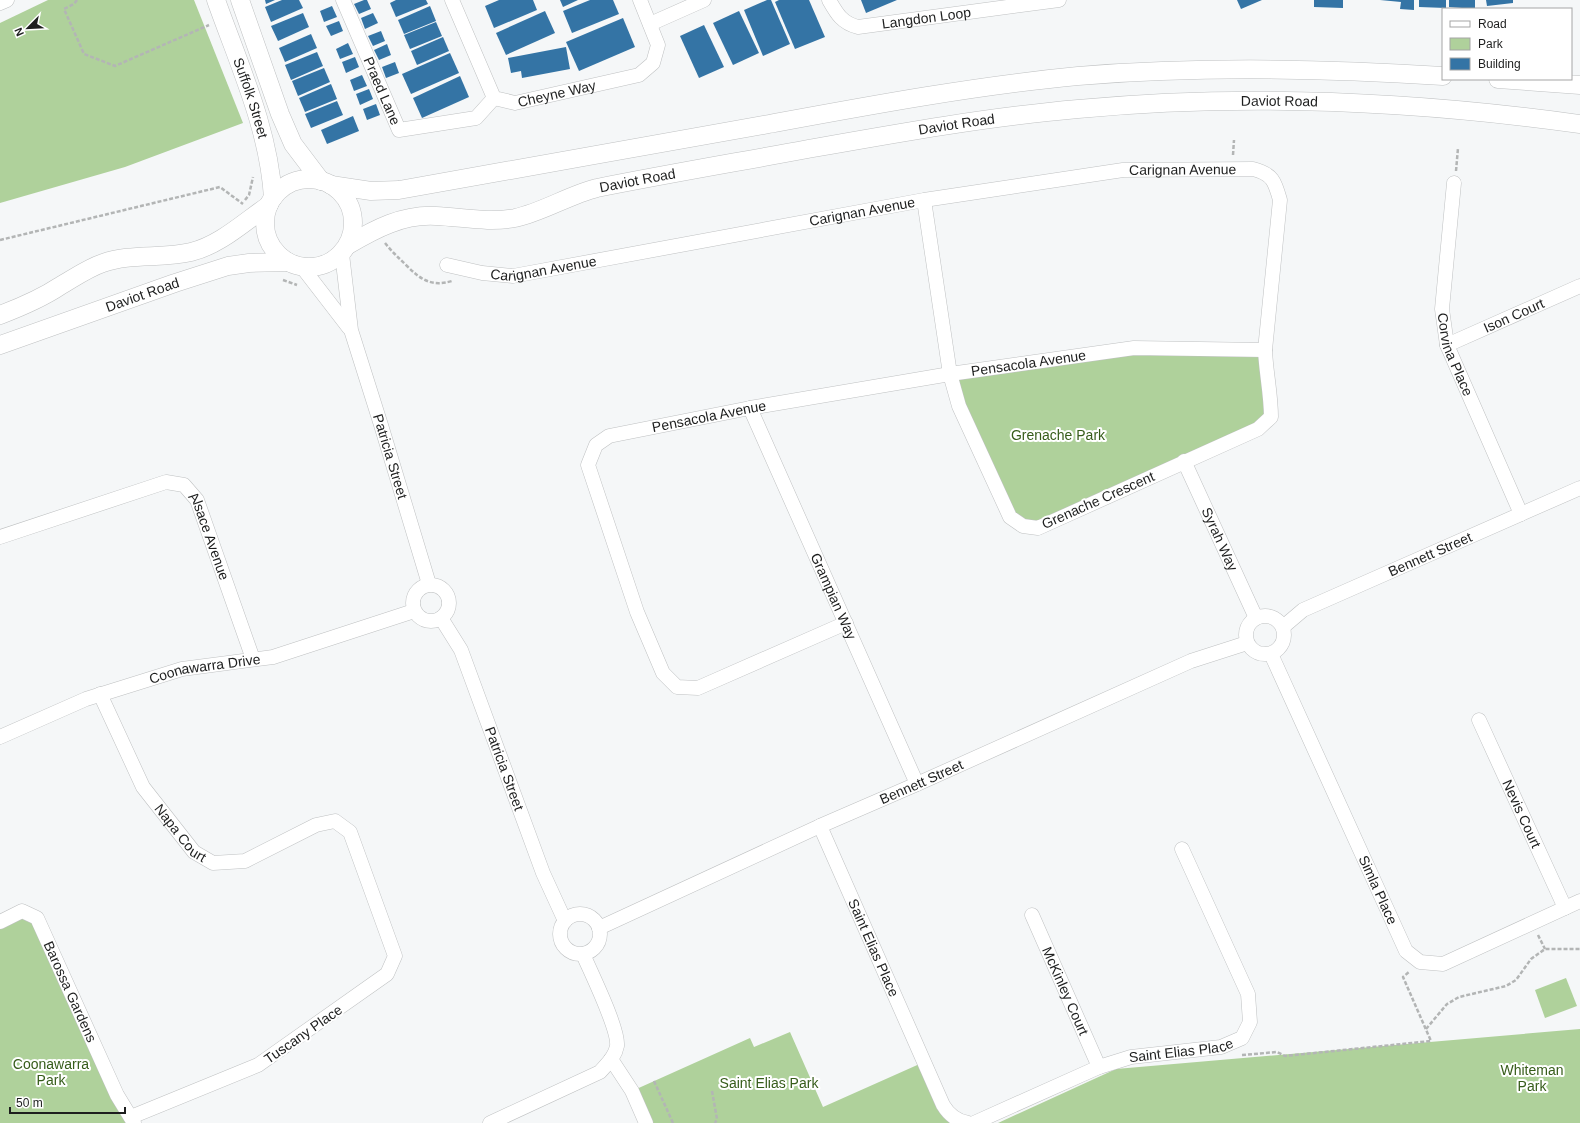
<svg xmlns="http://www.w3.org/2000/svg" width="1580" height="1123" font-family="Arial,sans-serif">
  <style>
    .green { fill: #afd19b }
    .building { fill: #3474a5 }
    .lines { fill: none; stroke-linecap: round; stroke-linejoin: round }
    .minor-casing { stroke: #bfc1c2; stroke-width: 15 }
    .tertiary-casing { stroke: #bfc1c2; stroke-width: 19 }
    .path { stroke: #b3b5b5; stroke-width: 2.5; stroke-dasharray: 4 2; stroke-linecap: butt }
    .minor { stroke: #fff; stroke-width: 14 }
    .tertiary { stroke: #fff; stroke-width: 18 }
    .labels { text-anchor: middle; stroke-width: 4; stroke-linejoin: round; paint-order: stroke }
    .street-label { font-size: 14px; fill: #1d1e1e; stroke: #fff }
    .park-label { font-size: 14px; fill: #365c1a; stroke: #fff }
  </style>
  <rect width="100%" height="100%" fill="#f5f7f8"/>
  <g class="green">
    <polygon points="48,0 194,0 243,123 125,167 0,203 0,23"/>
    <polygon points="1134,348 1265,350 1271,417 1038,528 1010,517 950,374"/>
    <polygon points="22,911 37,922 134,1123 0,1123 0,922"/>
    <polygon points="1566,978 1577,1006 1545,1018 1535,990"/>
    <polygon points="1580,1029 1580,1123 998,1123 1116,1069"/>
    <polygon points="790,1032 823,1107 924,1062 962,1123 646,1123 632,1091 750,1038 754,1047"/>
  </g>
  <g class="building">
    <polygon points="265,0 275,0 266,4"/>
    <polygon points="282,0 299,0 303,8 271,22 265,7"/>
    <polygon points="364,0 367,0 371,9 359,14 354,4"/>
    <polygon points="396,0 426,0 428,4 396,17 390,3"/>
    <polygon points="499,0 533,0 537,10 494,28 485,6"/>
    <polygon points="560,0 578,0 563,7"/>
    <polygon points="590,0 613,0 619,14 572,33 563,11"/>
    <polygon points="767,0 771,0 790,44 763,56 744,10"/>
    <polygon points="779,0 809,0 825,37 795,49 775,2"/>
    <polygon points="861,0 897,0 866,13"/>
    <polygon points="1237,0 1262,0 1241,9"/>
    <polygon points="1314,0 1343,0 1343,8 1314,7"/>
    <polygon points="1380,0 1414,0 1414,10 1400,9 1401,2"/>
    <polygon points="1419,0 1446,0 1446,8 1419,7"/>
    <polygon points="1449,0 1475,0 1475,9 1449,7"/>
    <polygon points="1486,0 1513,0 1513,3 1487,6"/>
    <polygon points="332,6 337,17 324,22 320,11"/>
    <polygon points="430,6 436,21 404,34 398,20"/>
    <polygon points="545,11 555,33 506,55 496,33"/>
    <polygon points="739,11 759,53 733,65 713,23"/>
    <polygon points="303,13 309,27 278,41 271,26"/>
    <polygon points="373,13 378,23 365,29 361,18"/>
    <polygon points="623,18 635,47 579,71 566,42"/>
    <polygon points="339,21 343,31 331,36 326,26"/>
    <polygon points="436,22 442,36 410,49 404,35"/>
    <polygon points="704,25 724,67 699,78 680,36"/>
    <polygon points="381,31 385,41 373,46 368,36"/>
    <polygon points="311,34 317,48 285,62 279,48"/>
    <polygon points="443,37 449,51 417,65 411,51"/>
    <polygon points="348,43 353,54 340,59 336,49"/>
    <polygon points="387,44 391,55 379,60 374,50"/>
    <polygon points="566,47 570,69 522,78 521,71 511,73 508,58"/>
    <polygon points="317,52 323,66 291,80 285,65"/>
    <polygon points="450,53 459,73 411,94 402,74"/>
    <polygon points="355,57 359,67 346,73 342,62"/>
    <polygon points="395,62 399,73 386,78 382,67"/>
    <polygon points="324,68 330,82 298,96 292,81"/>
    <polygon points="362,75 367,86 354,91 350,80"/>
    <polygon points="460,76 469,97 422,118 413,98"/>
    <polygon points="331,84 337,99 305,112 299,98"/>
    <polygon points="369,89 373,99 360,105 356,94"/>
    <polygon points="337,101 343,115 311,128 305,114"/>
    <polygon points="376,104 380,115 367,120 363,109"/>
    <polygon points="353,116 359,131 327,144 321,130"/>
  </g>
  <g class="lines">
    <defs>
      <g id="minor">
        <path id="s1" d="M343 0 399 130 476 118 494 98"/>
        <path id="s2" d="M452 0 494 98 515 103 639 75 653 63 658 45 640 0"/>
        <path id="s3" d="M829 0C837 14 842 23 858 27L1059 0"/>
        <polyline points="0,3 7,0"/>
        <polyline points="650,24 704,0"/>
        <path id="s4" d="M1454 183 1442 309 1447 345 1521 514"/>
        <path id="s5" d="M342 254 351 330 381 425 429 584"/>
        <path id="s6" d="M447 265 482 273 513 276 924 200 1123 170 1253 169C1273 174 1275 182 1280 200L1265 350C1266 373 1271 394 1271 417L1258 429 1038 528 1023 526 1010 517 959 406 950 374 924 200"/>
        <polyline points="302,267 349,328"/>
        <path id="s7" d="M1447 345 1580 286"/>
        <path id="s8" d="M750 408 917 784"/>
        <path id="s9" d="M1184 461 1256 618"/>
        <path id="s10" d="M0 537 166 482 184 485 197 500 253 659"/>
        <circle cx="431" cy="603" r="18"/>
        <circle cx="1265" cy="635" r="19"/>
        <path id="s11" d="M441 618 461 650 543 873 565 921"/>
        <path id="s12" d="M846 623 698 688 677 687 663 673 637 612 588 465 596 445 609 436 750 408 950 374 1134 348 1265 350"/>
        <path id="s13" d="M1283 627 1303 610 1580 488"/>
        <path id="s14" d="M1271 654 1406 951 1420 962 1443 964 1580 901"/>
        <path id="s15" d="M100 694 143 787 194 852 213 863 245 861 316 825 335 821 350 832 395 956 387 974 258 1065 131 1117"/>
        <path id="s16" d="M1479 720 1565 908"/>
        <path id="s17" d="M0 737 86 699 182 669 273 657 414 611"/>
        <path id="s18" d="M820 826 943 1105C949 1115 957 1121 968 1123"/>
        <circle cx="580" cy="934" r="20"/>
        <path id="s19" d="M1032 915 1099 1067"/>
        <path id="s20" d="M0 922 22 911 37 918 117 1095 134 1123"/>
        <path id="s21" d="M599 928 820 826 917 784 1191 661 1247 643"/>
        <polyline points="611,1059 632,1091 646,1123"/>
        <path d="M490 1123 600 1072C607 1064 615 1057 617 1046 619 1029 591 973 583 954"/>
        <path id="s22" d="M974 1123 1099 1067 1131 1057 1221 1047 1242 1038 1250 1022 1248 994 1182 849"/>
      </g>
      <g id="tertiary">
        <path id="s23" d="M216 0C239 65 269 129 273 198"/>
        <polyline points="240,0 280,114 293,144 321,181"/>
        <polyline points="1498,79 1580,85"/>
        <circle cx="309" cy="223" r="44"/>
        <path d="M331 185 371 191 399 190C522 168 646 146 769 124 872 105 974 86 1078 76 1200 66 1321 68 1443 76"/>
        <path id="s24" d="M348 245C375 229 403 214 436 216 462 217 488 223 515 218 543 212 569 195 597 188 667 174 738 162 808 149 898 133 987 117 1078 109 1246 93 1414 101 1580 124"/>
        <path d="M0 315C21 307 42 298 60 286 74 278 88 268 103 263 131 253 162 259 191 252 220 245 244 222 269 205"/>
        <path id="s25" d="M0 345 175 283 228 266 249 263 288 262"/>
      </g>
    </defs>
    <use href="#minor" class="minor-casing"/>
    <use href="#tertiary" class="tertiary-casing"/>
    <g class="path">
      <polyline points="77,0 74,4 64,9 84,54 115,66 209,25"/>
      <polyline points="1233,155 1234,140"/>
      <polyline points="1456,171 1458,148"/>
      <polyline points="245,200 249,195 253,177"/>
      <polyline points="0,240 220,187 243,204"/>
      <path d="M385 243C392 252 399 258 407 266 421 280 432 287 452 281"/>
      <polyline points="283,280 297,285"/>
      <polyline points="1538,935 1545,949"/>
      <polyline points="1426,1029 1447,1004 1459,997 1506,986 1516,980 1531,959 1545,949 1580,949"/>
      <polyline points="1242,1055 1277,1052 1285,1056 1431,1041 1403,977 1409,972"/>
      <polyline points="654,1081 673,1123"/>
      <polyline points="712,1091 717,1119 715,1123"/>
    </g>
    <use href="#minor" class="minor"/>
    <use href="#tertiary" class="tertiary"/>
  </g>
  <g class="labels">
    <g class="street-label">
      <text dy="5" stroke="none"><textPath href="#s3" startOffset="110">Langdon Loop</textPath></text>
      <text dy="5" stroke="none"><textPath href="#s1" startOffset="99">Praed Lane</textPath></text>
      <text dy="5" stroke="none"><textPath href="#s2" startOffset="171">Cheyne Way</textPath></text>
      <text dy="5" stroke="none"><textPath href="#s23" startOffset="104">Suffolk Street</textPath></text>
      <text dy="5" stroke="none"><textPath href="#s24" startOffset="950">Daviot Road</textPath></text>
      <text dy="5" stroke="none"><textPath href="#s24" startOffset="626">Daviot Road</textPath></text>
      <text dy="5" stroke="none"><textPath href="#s6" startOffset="746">Carignan Avenue</textPath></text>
      <text dy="5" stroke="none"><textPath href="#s24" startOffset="302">Daviot Road</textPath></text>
      <text dy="5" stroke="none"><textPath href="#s6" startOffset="422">Carignan Avenue</textPath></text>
      <text dy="5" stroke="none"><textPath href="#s6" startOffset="98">Carignan Avenue</textPath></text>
      <text dy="5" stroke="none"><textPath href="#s25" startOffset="151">Daviot Road</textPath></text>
      <text dy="5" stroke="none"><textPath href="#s7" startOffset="73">Ison Court</textPath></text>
      <text dy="5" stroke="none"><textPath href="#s4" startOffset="174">Corvina Place</textPath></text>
      <text dy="5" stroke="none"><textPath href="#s12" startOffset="887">Pensacola Avenue</textPath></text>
      <text dy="5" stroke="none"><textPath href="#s12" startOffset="563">Pensacola Avenue</textPath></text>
      <text dy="5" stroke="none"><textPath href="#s5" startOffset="209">Patricia Street</textPath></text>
      <text transform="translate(1098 500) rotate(-24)" y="5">Grenache Crescent</text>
      <text dy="5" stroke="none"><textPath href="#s10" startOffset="251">Alsace Avenue</textPath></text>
      <text dy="5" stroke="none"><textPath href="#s9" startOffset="86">Syrah Way</textPath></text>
      <text dy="5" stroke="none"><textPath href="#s13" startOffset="165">Bennett Street</textPath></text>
      <text dy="5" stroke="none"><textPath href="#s8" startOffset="206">Grampian Way</textPath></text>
      <text dy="5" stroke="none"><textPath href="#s17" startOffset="217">Coonawarra Drive</textPath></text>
      <text dy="5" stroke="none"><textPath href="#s11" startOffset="164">Patricia Street</textPath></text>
      <text dy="5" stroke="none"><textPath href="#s21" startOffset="354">Bennett Street</textPath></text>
      <text dy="5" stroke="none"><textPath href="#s16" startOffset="103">Nevis Court</textPath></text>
      <text dy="5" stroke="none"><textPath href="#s15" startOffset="162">Napa Court</textPath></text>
      <text dy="5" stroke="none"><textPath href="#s14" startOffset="259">Simla Place</textPath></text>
      <text dy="5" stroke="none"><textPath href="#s18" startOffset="133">Saint Elias Place</textPath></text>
      <text dy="5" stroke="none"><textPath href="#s19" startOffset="83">McKinley Court</textPath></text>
      <text dy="5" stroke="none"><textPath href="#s20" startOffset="122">Barossa Gardens</textPath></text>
      <text transform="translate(303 1034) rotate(-35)" y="5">Tuscany Place</text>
      <text dy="5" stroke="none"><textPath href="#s22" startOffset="221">Saint Elias Place</textPath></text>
    </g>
    <g class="park-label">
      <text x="1058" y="440">Grenache Park</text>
      <text x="51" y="1069">Coonawarra<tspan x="51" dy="16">Park</tspan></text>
      <text x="1532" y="1075">Whiteman<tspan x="1532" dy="16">Park</tspan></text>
      <text x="769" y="1088">Saint Elias Park</text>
    </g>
  </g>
  <rect x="1442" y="8" width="130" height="72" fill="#ffffff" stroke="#a5a5a5"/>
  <rect x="1450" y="21" width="20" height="6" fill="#ffffff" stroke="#a5a5a5"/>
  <text x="1478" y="28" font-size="12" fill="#1d1e1e">Road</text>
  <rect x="1450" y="38" width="20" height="12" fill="#afd19b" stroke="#a5a5a5"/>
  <text x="1478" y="48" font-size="12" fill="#1d1e1e">Park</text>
  <rect x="1450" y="58" width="20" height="12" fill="#3474a5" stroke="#a5a5a5"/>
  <text x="1478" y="68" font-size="12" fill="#1d1e1e">Building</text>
  <g transform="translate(28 28) rotate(246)" stroke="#ffffff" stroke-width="3" paint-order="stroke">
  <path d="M0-3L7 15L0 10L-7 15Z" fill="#1d1e1e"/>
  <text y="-6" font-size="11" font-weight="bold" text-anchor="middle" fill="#1d1e1e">N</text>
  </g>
  <path d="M10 1107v6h115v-6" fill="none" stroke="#1d1e1e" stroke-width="2"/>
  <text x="16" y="1107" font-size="12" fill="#1d1e1e" stroke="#ffffff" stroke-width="3" paint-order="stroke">50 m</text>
</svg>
